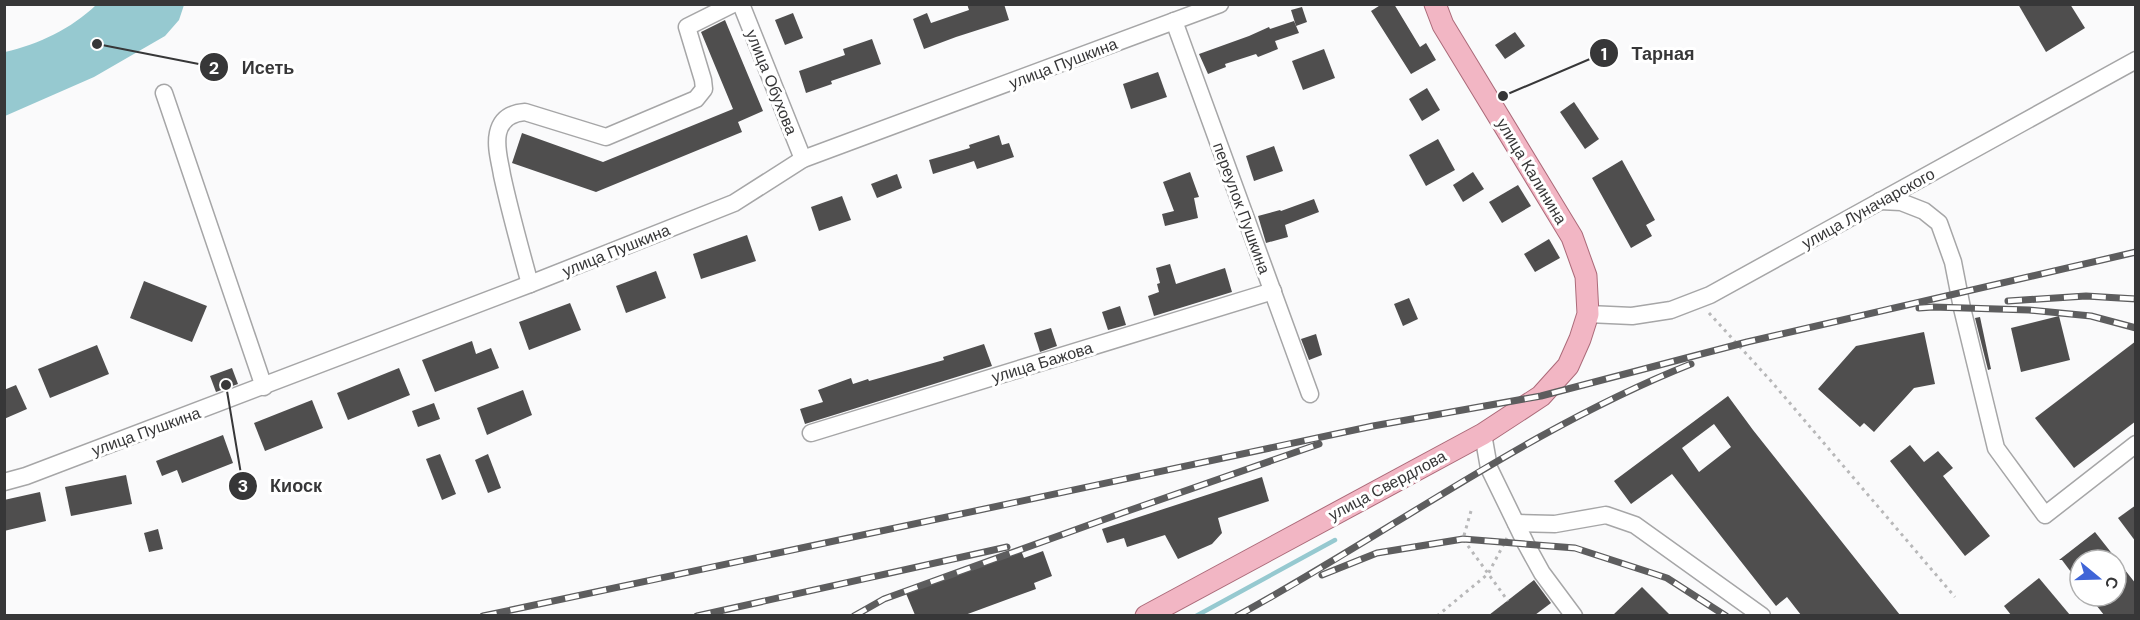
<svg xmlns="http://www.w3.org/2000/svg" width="2140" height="620" font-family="'DM Sans',sans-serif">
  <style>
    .water { fill: #96c9d0 }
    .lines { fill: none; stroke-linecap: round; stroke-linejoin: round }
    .stream { stroke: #96c9d0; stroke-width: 4.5 }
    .building { fill: #4f4e4e; fill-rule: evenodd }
    .minor-casing { stroke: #a6a6a7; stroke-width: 19 }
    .major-casing { stroke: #ab6a79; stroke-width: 23 }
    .path { stroke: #b8b8b9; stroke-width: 3; stroke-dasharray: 3 4.5; stroke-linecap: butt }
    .minor { stroke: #fff; stroke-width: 16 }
    .major { stroke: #f2b6c4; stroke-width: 21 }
    .rail-casing { stroke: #5d5d5e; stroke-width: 7 }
    .rail { stroke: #fff; stroke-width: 4.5; stroke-dasharray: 14; stroke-linecap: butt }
    .labels { text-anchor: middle; stroke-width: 6; stroke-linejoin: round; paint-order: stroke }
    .street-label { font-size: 16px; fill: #373738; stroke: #fff }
    .leader { fill: none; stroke: #373738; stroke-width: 2 }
    .callout-dot { fill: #373738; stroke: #fff; stroke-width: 2 }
    .mark-label { font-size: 18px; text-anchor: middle; font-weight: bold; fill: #fff }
    .callout-label { font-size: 18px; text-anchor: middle; font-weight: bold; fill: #373738; stroke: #fff; stroke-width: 6; stroke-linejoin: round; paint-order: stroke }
  </style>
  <rect width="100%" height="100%" fill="#fafafb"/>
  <path class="water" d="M96 5H184L179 20 165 36 94 77 5 116V52C39 44 71 29 96 5Z"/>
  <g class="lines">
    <polyline class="stream" points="1196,616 1335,540"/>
  </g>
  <g class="building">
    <polygon points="967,4 1004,4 1009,20 956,37 924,49 913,19 927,13 931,23 969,10"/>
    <polygon points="1382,4 1394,4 1420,47 1426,43 1436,60 1411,74 1371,11"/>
    <polygon points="2018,4 2070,4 2085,28 2046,52"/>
    <polygon points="1302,7 1307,22 1296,26 1291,10"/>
    <polygon points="793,13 803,38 785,45 775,20"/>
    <polygon points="725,20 763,111 738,122 742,132 596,192 512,163 522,133 603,162 733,109 701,32"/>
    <polygon points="1294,21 1299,33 1275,41 1278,49 1258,57 1256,54 1225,64 1226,67 1208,74 1199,54 1249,36 1269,27 1270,29"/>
    <polygon points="1515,32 1525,46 1505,59 1495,45"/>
    <polygon points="872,39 881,64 831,81 832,84 806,93 799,71 845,55 843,49"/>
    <polygon points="1324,49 1335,78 1303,90 1292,61"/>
    <polygon points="1158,72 1167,97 1131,109 1123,84"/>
    <polygon points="1427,88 1440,110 1422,121 1409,99"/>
    <polygon points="1574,102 1599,139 1585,149 1560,112"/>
    <polygon points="999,135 1002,145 1009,143 1014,157 977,169 974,161 933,174 929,160 970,148 969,145"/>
    <polygon points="1438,139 1455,170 1426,186 1409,155"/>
    <polygon points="1274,146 1283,171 1254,181 1246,156"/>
    <polygon points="1622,160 1655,220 1646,225 1652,236 1631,248 1592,178"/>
    <polygon points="1190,172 1199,197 1194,198 1198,218 1165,226 1162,214 1174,211 1163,182"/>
    <polygon points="1473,172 1484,189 1463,202 1453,185"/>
    <polygon points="897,174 902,188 877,198 871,184"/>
    <polygon points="1518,185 1531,206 1502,223 1489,202"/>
    <polygon points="842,196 851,220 819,231 811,207"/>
    <polygon points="1314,199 1319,212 1285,225 1288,237 1266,243 1258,216 1280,210 1281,211"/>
    <polygon points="747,235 756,261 701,279 693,254"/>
    <polygon points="1549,239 1560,258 1535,272 1524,254"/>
    <polygon points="1170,264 1176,284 1225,268 1232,292 1154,316 1148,296 1159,292 1157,284 1160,283 1156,268"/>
    <polygon points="656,271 666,298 626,313 616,286"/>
    <polygon points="144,281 207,306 192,342 130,318"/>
    <polygon points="1409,298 1418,319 1403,326 1394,304"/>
    <polygon points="570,303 581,330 529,350 519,322"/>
    <polygon points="1120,306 1126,325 1108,330 1102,312"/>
    <polygon points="2059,316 2070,360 2021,372 2011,328"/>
    <polygon points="1980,317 1991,369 1988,370 1975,318"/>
    <polygon points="1051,328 1057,346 1040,352 1034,333"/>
    <polygon points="1924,332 1935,384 1914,388 1874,432 1864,423 1860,427 1818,389 1856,346"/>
    <polygon points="1316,334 1322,355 1309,360 1301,339"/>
    <polygon points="472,341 476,354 491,348 499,368 435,392 422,360"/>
    <polygon points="2136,341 2136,421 2074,468 2035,418"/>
    <polygon points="984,344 992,366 805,424 800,409 823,402 818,390 851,378 853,384 868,379 869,381 944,360 943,357"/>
    <polygon points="97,345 109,374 50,398 38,369"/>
    <polygon points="232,368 238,384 216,392 210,376"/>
    <polygon points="399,368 410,395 348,420 337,393"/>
    <polygon points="16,385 27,409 4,419 4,390"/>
    <polygon points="523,390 532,415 487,435 477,408"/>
    <path d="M1728 396 1753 430 1900 615H1801L1787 597 1776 606 1672 474 1631 504 1614 481ZM1714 424 1731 447 1699 472 1682 448Z"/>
    <polygon points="312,400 323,428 265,451 254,423"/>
    <polygon points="434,403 440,419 418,427 412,411"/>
    <polygon points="223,435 233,463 182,483 177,470 162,476 156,461"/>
    <polygon points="1910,445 1924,462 1938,451 1953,468 1943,476 1990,536 1965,556 1890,461"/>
    <polygon points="440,454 456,494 442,500 426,459"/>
    <polygon points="488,454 501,488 488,493 475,460"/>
    <polygon points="126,475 132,504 71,516 65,487"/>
    <polygon points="1262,477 1269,501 1218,518 1222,533 1212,544 1178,559 1165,535 1127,547 1124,538 1107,543 1102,529"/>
    <polygon points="40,492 46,521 4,531 4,500"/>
    <polygon points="2136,505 2136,542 2118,518"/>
    <polygon points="158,529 163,549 149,552 144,533"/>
    <polygon points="2095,532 2136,584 2136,615 2104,615 2089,596 2116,596 2116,560 2080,560 2080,584 2062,560 2059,560"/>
    <polygon points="1020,548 1024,558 1043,551 1052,576 1034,583 1036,589 965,615 915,615 905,591"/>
    <polygon points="2039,578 2070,615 2011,615 2004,606"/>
    <polygon points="1534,580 1551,603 1535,615 1489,615"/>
    <polygon points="1642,587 1670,615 1613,615"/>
  </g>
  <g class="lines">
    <defs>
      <g id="minor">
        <polyline points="741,4 803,159"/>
        <polyline points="1174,21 1310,394"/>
        <polyline points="164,93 264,387"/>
        <polyline points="1880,201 1901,202 1924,211 1939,223 1953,262 1962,308 1996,448 2045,515 2136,444"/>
        <path d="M530 284C520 248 510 212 502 175 500 162 495 147 498 133 501 119 511 113 525 112L606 137 696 99 704 89 703 80 687 27 733 4"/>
        <polyline points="1588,314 1632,316 1671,310 1710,295 2136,60"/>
        <polyline points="811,433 1273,291"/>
        <polyline points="1483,434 1489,468 1526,544 1542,573 1574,616"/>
        <polyline points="4,482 26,476 530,284 734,203 803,159 1220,4"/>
        <polyline points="1516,523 1555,524 1606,515 1635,525 1762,616"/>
      </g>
      <polyline id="major" points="1146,616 1483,434 1541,396 1568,366 1580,339 1588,314 1586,276 1572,237 1443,25 1435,4"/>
    </defs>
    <use href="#minor" class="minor-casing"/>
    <use href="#major" class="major-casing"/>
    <g class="path">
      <polyline points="1709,313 1771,381 1955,597"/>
      <polyline points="1471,511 1463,539 1508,601"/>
      <polyline points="1437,616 1488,574 1507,538"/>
    </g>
    <use href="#minor" class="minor"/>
    <use href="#major" class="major"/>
    <defs>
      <g id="rail">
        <polyline points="2008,301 2086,296 2136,299"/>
        <polyline points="1919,308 1933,307 2029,310 2091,316 2136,328"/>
        <polyline points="1322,575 1377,553 1463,539 1575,548 1667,578 1726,616"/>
        <polyline points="483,616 1373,426 1541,396 1747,342 2136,252"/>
        <polyline points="697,616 1007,547"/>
        <polyline points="854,616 884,599 1122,513 1319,444"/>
        <path d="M1237 616C1389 533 1530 428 1691 364"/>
      </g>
    </defs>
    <use href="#rail" class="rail-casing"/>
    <use href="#rail" class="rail"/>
  </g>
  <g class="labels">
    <g class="street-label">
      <text transform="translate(1063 63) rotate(-21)" y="6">улица Пушкина</text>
      <text transform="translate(772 82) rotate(68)" y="6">улица Обухова</text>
      <text transform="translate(1532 171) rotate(59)" y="6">улица Калинина</text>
      <text transform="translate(1242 208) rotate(70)" y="6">переулок Пушкина</text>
      <text transform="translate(1868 208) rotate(-29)" y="6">улица Луначарского</text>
      <text transform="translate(616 250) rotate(-22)" y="6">улица Пушкина</text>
      <text transform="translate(1042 362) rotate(-17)" y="6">улица Бажова</text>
      <text transform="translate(146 431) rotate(-20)" y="6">улица Пушкина</text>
      <text transform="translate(1387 485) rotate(-28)" y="6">улица Свердлова</text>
    </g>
  </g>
  <path class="leader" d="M1503 96L1604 53M97 44L214 67M226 385L243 486"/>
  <g class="callout-dot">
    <circle cx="1503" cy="96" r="6"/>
    <circle cx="97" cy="44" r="6"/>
    <circle cx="226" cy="385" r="6"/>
    <circle cx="1604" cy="53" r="15"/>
    <circle cx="214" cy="67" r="15"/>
    <circle cx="243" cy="486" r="15"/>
  </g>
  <g class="mark-label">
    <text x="1604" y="60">1</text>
    <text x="214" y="74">2</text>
    <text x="243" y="492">3</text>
  </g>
  <g class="callout-label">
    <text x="1663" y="60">Тарная</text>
    <text x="268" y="74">Исеть</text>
    <text x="296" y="492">Киоск</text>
  </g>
  <rect width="2140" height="620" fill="none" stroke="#373738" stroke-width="12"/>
  <g transform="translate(2098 578) rotate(109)"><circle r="28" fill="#ffffff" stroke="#afafaf" stroke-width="1.5"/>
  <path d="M0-4.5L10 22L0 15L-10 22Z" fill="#4065d7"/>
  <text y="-9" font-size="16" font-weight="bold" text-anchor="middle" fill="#373738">С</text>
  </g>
</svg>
